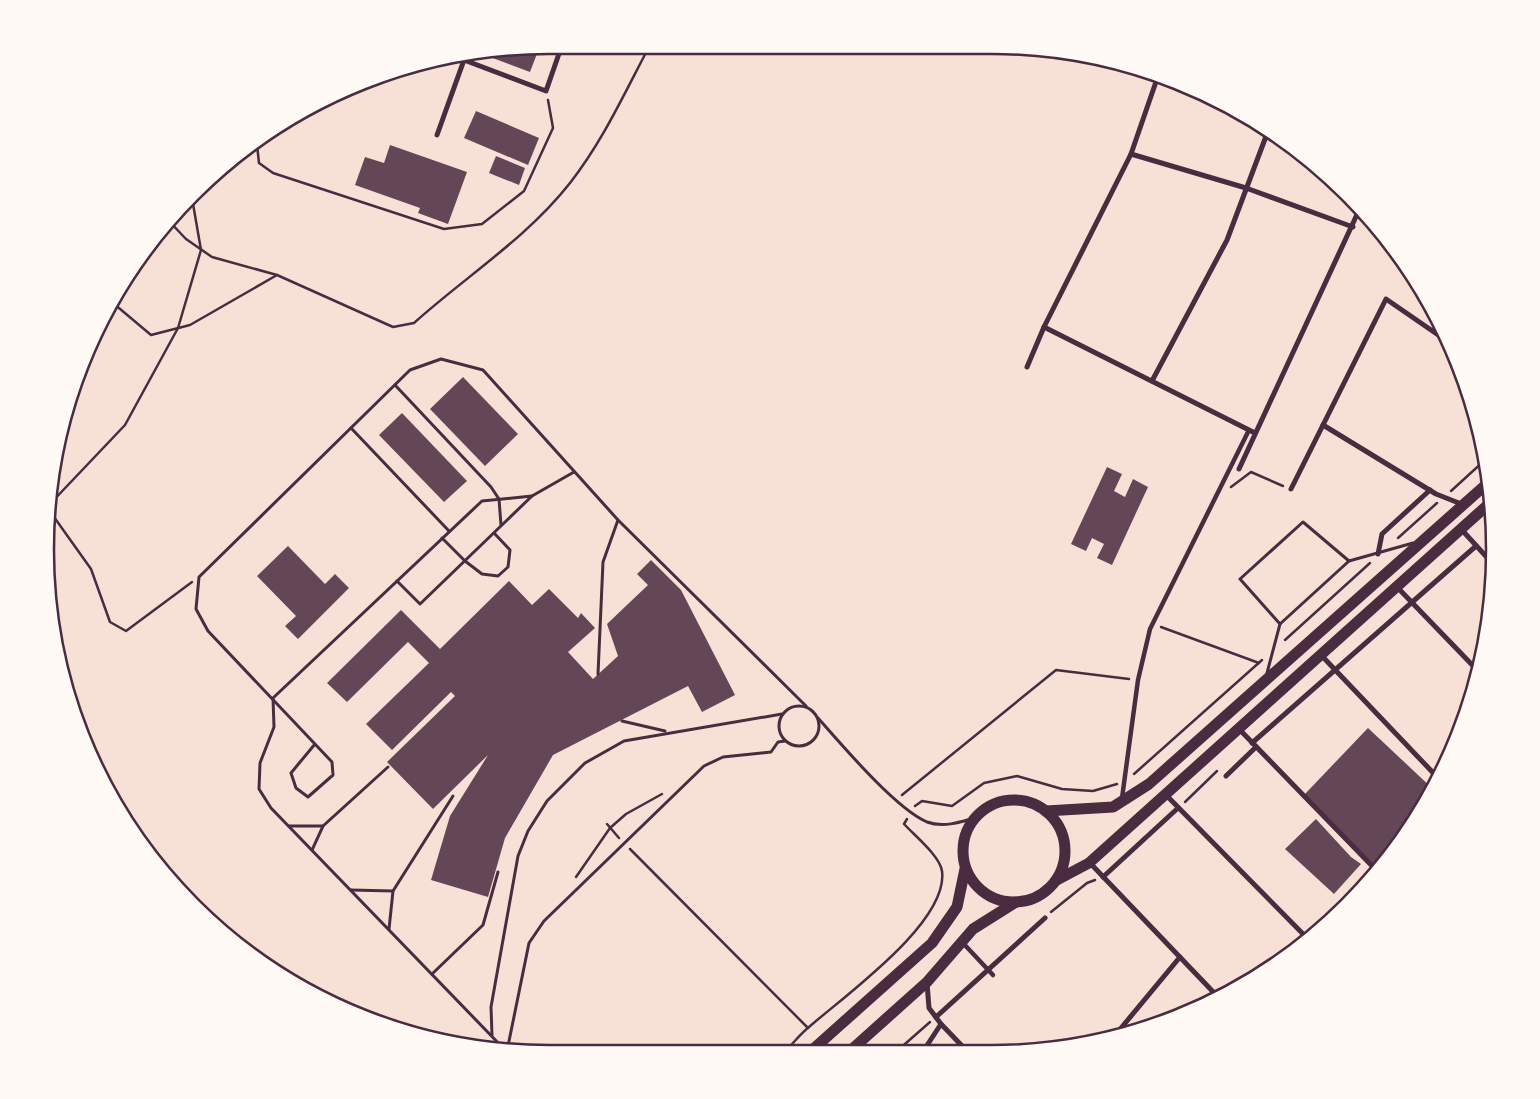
<svg xmlns="http://www.w3.org/2000/svg" width="1540" height="1099" font-family="Karla,sans-serif">
  <style>
    .building { fill: #644757 }
    .lines { fill: none; stroke-linecap: round; stroke-linejoin: round }
    .path { stroke: #4a2c40; stroke-width: 2.5 }
    .service { stroke: #4a2c40; stroke-width: 3 }
    .pedestrian { stroke: #4a2c40; stroke-width: 4.5 }
    .minor { stroke: #4a2c40; stroke-width: 5 }
    .primary { stroke: #4a2c40; stroke-width: 11 }
    .rim { fill: none; stroke: #4a2c40; stroke-width: 2.5 }
  </style>
  <rect width="100%" height="100%" fill="#f7e1d7"/>
  <g class="building">
    <polygon points="603,45 627,45 624,53"/>
    <polygon points="540,46 530,72 482,54"/>
    <polygon points="476,111 539,138 528,165 464,138"/>
    <polygon points="390,145 467,172 448,224 418,213 420,208 355,185 365,157 384,163"/>
    <polygon points="496,156 525,168 519,185 489,173"/>
    <polygon points="463,377 518,434 485,466 430,409"/>
    <polygon points="402,413 467,481 444,502 379,435"/>
    <polygon points="1107,467 1122,474 1114,491 1125,497 1133,479 1148,487 1112,565 1097,558 1104,544 1092,538 1086,551 1071,544"/>
    <polygon points="288,546 325,584 335,574 349,588 298,639 285,626 296,616 257,576"/>
    <polygon points="651,560 681,590 735,695 702,712 688,686 553,755 505,838 488,897 431,880 450,816 488,755 433,809 387,762 455,696 451,692 392,750 366,724 429,663 408,642 347,702 327,683 401,610 440,649 509,581 532,605 549,589 578,618 581,613 595,628 568,652 593,679 618,656 607,624 648,585 637,574"/>
    <polygon points="1368,728 1433,789 1407,830 1374,867 1304,795"/>
    <polygon points="1316,819 1351,857 1361,864 1334,894 1285,849"/>
  </g>
  <g class="lines">
    <g class="path">
      <polyline points="260,138 257,145 259,163 273,173 444,229 482,224 524,191 553,128 548,100"/>
      <path d="M168 220 186 239 212 257 277 275 393 327 414 323C465 277 527 238 570 183 603 141 625 92 650 45"/>
      <polyline points="113,303 151,335 190,325 277,275"/>
      <polyline points="1231,487 1251,472 1283,486"/>
      <polyline points="1451,491 1485,460"/>
      <polyline points="49,505 125,425 178,328 201,250 192,198"/>
      <polyline points="49,510 91,569 110,622 126,631 192,582"/>
      <polyline points="1398,538 1437,503"/>
      <polyline points="1161,627 1259,663"/>
      <polyline points="1285,640 1370,563"/>
      <polyline points="1134,774 1262,660"/>
      <polyline points="902,795 1056,670 1129,679"/>
      <polyline points="1185,802 1217,771"/>
      <polyline points="915,806 922,801 952,806 984,783 1017,776 1062,789 1093,791 1117,784"/>
      <polyline points="607,824 619,838"/>
      <polyline points="630,849 808,1028"/>
      <polyline points="576,877 610,828 626,814 662,794"/>
      <polyline points="1051,912 1087,883 1095,880"/>
      <path d="M785 1051C793 1044 800 1034 809 1027 844 996 949 922 942 871 940 856 914 835 904 824L907 819"/>
      <polyline points="897,1051 930,1022"/>
    </g>
    <g class="service">
      <polyline points="395,385 491,487 499,499 501,525"/>
      <polyline points="351,428 449,531"/>
      <polyline points="442,538 465,561 482,574 498,576 508,567 510,550 494,533"/>
      <polyline points="397,581 420,604 532,496 574,472"/>
      <polyline points="1280,624 1240,579 1303,522 1349,561 1413,543"/>
      <polyline points="1267,673 1280,624 1349,561"/>
      <polyline points="598,674 603,562 618,520"/>
      <circle cx="799" cy="726" r="20"/>
      <path d="M818 718C842 745 895 808 927 822 943 828 962 822 977 817"/>
      <polyline points="622,721 665,731"/>
      <polyline points="315,744 291,773 296,788 308,797 333,775 332,762 208,631 196,609 199,577 410,370 441,359 483,370 618,520 806,706"/>
      <polyline points="289,826 323,826 388,767"/>
      <polyline points="312,850 323,826"/>
      <polyline points="351,890 393,891 453,796"/>
      <polyline points="389,929 393,891"/>
      <polyline points="432,974 483,925 498,872"/>
      <polyline points="492,1035 491,1007 518,856 528,831 547,801 585,763 624,741 782,714"/>
      <polyline points="506,1051 271,808 259,789 260,763 274,727 273,698 482,501 532,496"/>
      <polyline points="507,1051 529,943 544,921 704,766 723,757 771,752 778,742 785,741"/>
    </g>
    <g class="pedestrian">
      <polyline points="1122,798 1138,680 1150,629 1249,430"/>
      <polyline points="962,942 993,975"/>
    </g>
    <g class="minor">
      <polyline points="437,135 464,60 546,91 562,45"/>
      <polyline points="1131,154 1246,188 1353,227"/>
      <polyline points="1044,327 1255,433"/>
      <polyline points="1027,367 1044,327 1131,154 1158,76"/>
      <polyline points="1152,381 1227,240 1268,131"/>
      <polyline points="1323,425 1436,494 1464,505"/>
      <polyline points="1239,469 1360,208"/>
      <polyline points="1291,489 1386,299 1447,341"/>
      <polyline points="1461,529 1493,564"/>
      <polyline points="1378,554 1382,534 1430,490"/>
      <polyline points="1397,587 1479,672"/>
      <polyline points="1321,655 1439,779"/>
      <polyline points="1239,729 1377,871"/>
      <polyline points="1252,743 1476,546"/>
      <polyline points="1226,776 1256,747"/>
      <polyline points="1166,795 1308,939"/>
      <polyline points="1090,863 1219,998"/>
      <polyline points="1103,877 1178,808"/>
      <polyline points="936,1017 1045,918"/>
      <polyline points="941,1024 966,1050"/>
      <polyline points="1112,1039 1180,957"/>
      <polyline points="924,1050 941,1024 929,1008 927,983"/>
    </g>
    <g class="primary">
      <circle cx="1014" cy="851" r="51"/>
      <polyline points="1046,811 1113,807 1149,784 1490,481"/>
      <polyline points="1057,880 1089,863 1491,502"/>
      <polyline points="811,1051 932,943 957,907 965,869"/>
      <polyline points="850,1051 927,982 973,929 1016,902"/>
    </g>
  </g>
  <path d="M0 0H1540V1099H0ZM549 54H991A495 495 0 0 1 1486 549V550A495 495 0 0 1 991 1045H549A495 495 0 0 1 54 550V549A495 495 0 0 1 549 54Z" fill="#fffaf5" fill-rule="evenodd"/>
  <path class="rim" d="M549 54H991A495 495 0 0 1 1486 549V550A495 495 0 0 1 991 1045H549A495 495 0 0 1 54 550V549A495 495 0 0 1 549 54Z"/>
</svg>
